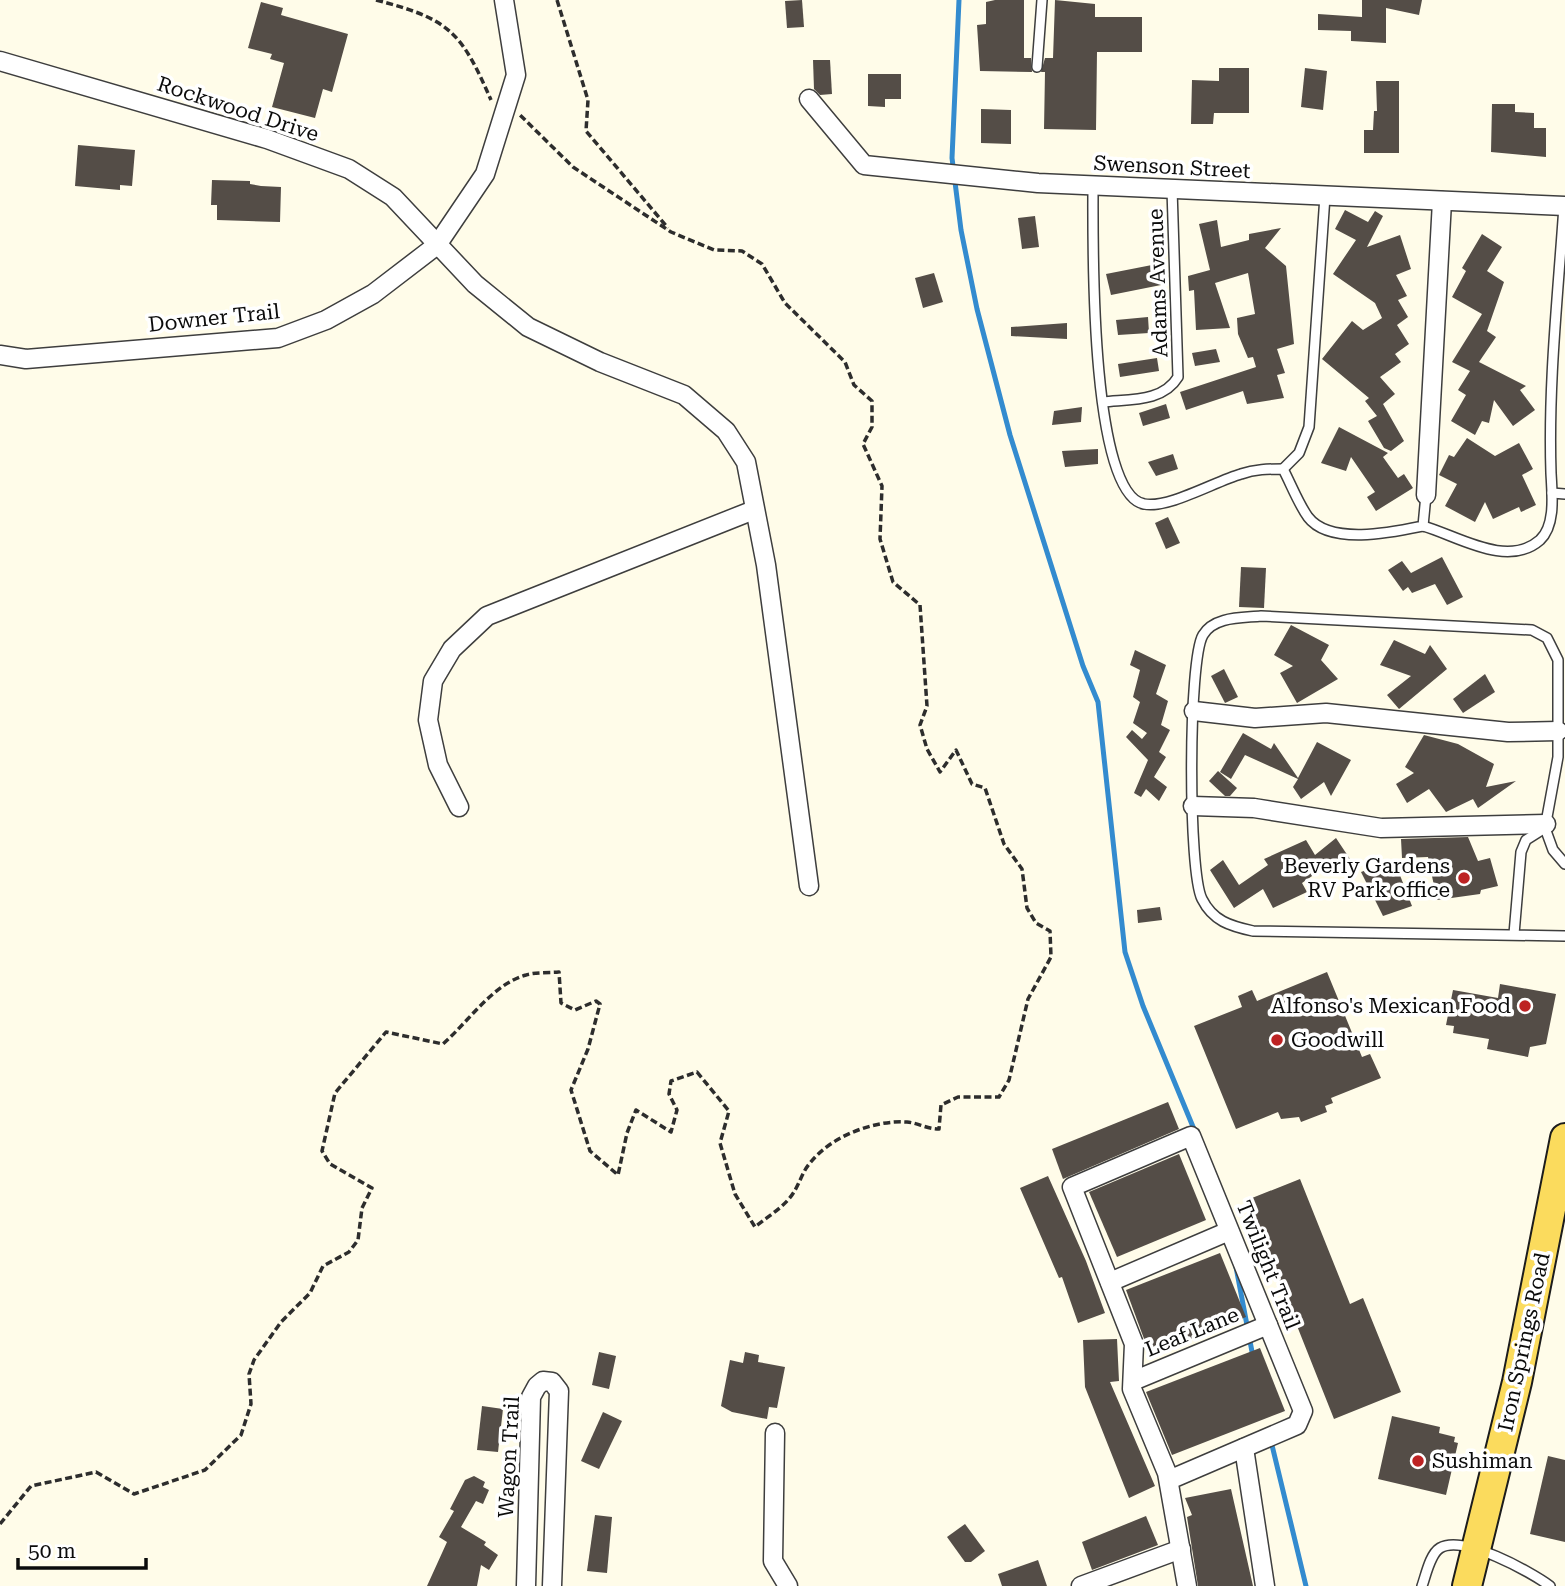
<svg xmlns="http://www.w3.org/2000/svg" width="1565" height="1586" font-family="'Roboto Serif',serif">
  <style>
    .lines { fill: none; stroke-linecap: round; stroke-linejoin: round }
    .stream { stroke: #338bcf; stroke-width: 5 }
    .building { fill: #544d47 }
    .service-casing { stroke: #3e3e3e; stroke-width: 12 }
    .minor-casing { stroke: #3e3e3e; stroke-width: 21 }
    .primary-casing { stroke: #1c1c1c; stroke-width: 32 }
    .path { stroke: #2d2d2d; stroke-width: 3.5; stroke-dasharray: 7 3.5; stroke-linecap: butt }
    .service { stroke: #fff; stroke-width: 9 }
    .minor { stroke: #fff; stroke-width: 18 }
    .primary { stroke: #fbdb5d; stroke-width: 28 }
    .poi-dot { fill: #bd2223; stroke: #fff; stroke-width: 2.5 }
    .labels { text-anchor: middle; stroke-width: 7; stroke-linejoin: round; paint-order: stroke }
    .street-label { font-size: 21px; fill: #0b0b0b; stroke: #fff }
    .poi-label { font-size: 21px; fill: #0b0b0b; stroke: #fff; text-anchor: end }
  </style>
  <rect width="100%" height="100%" fill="#fffce9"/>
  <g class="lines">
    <g class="stream">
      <polyline points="959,0 952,158 961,230 977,309 1010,435 1083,666 1098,702 1125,952 1143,1006 1196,1134"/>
      <polyline points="1236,1267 1253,1357"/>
      <polyline points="1271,1441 1306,1586"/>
    </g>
  </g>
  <g class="building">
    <polygon points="802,0 804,27 787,28 785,1"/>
    <polygon points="995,0 1024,0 1024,58 1031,58 1032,72 980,71 977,25 986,24 986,2"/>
    <polygon points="1055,0 1095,4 1095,17 1142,17 1142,52 1097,52 1096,130 1044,129 1045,72 1041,72 1045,58 1053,58"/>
    <polygon points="1362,0 1422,0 1419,15 1386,8 1386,43 1351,41 1351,31 1318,30 1318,14 1362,17"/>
    <polygon points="261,2 283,8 281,15 348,34 332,92 323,89 315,118 272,107 284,63 270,59 272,54 248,48"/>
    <polygon points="813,60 830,60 832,94 820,95 814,89"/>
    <polygon points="1219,68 1249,68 1249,113 1214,113 1213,124 1191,124 1192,80 1219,81"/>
    <polygon points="1305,68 1327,71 1323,110 1301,107"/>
    <polygon points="868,74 901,74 901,99 885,99 885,107 868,106"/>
    <polygon points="1376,81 1399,81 1399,153 1364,153 1364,130 1373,130 1374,111 1377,111"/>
    <polygon points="1492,104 1515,104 1515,112 1534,113 1534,128 1546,128 1546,157 1491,152"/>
    <polygon points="981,109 1011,110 1011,144 981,143"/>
    <polygon points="78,145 135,150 132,186 120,185 120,190 75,186"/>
    <polygon points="212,180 250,181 250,184 261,186 281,187 280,222 217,220 217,205 211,205"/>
    <polygon points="1345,210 1368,222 1375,211 1383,216 1367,247 1400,235 1411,269 1396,275 1407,296 1398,300 1408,317 1397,325 1409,344 1395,354 1401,362 1380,377 1395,394 1383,404 1404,441 1391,451 1384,448 1368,421 1377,416 1365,401 1369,398 1322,359 1352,321 1363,330 1382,318 1375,303 1333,274 1356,240 1335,229"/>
    <polygon points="1035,216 1039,247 1022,249 1018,218"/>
    <polygon points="1217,220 1221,247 1249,240 1249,234 1281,228 1265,248 1286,266 1294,344 1277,349 1285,373 1277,375 1284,398 1247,404 1243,391 1186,410 1180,392 1256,367 1253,357 1248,358 1238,334 1237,318 1255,314 1248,273 1215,283 1230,328 1196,330 1194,290 1189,291 1188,276 1210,270 1199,224"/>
    <polygon points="1482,234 1502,247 1487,271 1504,282 1487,331 1496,337 1479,362 1526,386 1520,390 1535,410 1513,426 1494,400 1489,423 1482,421 1475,435 1451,421 1466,395 1458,390 1470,371 1452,362 1482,314 1452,297 1466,271 1462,268"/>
    <polygon points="1157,264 1161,285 1111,295 1106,274"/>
    <polygon points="934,273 943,302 923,308 915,278"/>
    <polygon points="1148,317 1149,333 1118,335 1116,320"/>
    <polygon points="1067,323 1067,339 1011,336 1011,327"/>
    <polygon points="1216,349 1220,362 1195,366 1192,353"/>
    <polygon points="1157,358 1159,371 1120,377 1118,364"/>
    <polygon points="1166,404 1170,418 1143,426 1139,413"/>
    <polygon points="1082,407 1081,422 1052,425 1054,411"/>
    <polygon points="1339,427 1388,453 1383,457 1398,478 1404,474 1413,488 1376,511 1367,497 1375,492 1351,457 1346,471 1321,463"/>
    <polygon points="1467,438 1495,456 1519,443 1533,469 1522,475 1536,505 1521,512 1519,507 1493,519 1485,502 1475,522 1445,506 1457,484 1439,475 1449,455 1454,457"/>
    <polygon points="1098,449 1098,464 1065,467 1062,451"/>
    <polygon points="1173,454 1178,469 1156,476 1148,462"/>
    <polygon points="1168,517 1180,543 1166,549 1155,523"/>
    <polygon points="1442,557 1463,597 1447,605 1435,584 1412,593 1408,587 1403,591 1388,570 1402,561 1411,573"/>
    <polygon points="1241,567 1266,568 1264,608 1239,607"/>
    <polygon points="1291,625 1329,645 1321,660 1338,679 1297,703 1280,673 1293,666 1274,655"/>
    <polygon points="1394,640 1425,654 1430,645 1447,669 1399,709 1387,695 1411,676 1380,665"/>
    <polygon points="1135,650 1166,665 1156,694 1168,701 1161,725 1170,730 1159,752 1166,757 1154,777 1167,787 1159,801 1146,789 1141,797 1134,793 1148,760 1126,737 1132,730 1142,739 1147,733 1133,723 1140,702 1133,697 1140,670 1130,665"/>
    <polygon points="1224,669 1238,697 1225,703 1211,676"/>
    <polygon points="1485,674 1495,692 1463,713 1453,699"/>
    <polygon points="1243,733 1271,749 1274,743 1298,778 1317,742 1351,760 1331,796 1324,782 1301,799 1293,787 1298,779 1245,755 1231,779 1220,772"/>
    <polygon points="1424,735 1458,744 1494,764 1486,787 1516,781 1478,808 1473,799 1446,812 1429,789 1407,803 1396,784 1414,773 1405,767"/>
    <polygon points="1218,771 1237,788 1230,796 1225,796 1209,781"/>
    <polygon points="1468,837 1478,861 1490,858 1498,886 1481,890 1480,894 1437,900 1428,857 1402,858 1401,839"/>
    <polygon points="1336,838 1350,859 1340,868 1335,860 1302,883 1307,892 1273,908 1263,889 1234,908 1210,870 1223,860 1239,885 1268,865 1264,859 1306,840 1315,855"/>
    <polygon points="1394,860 1412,906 1383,916 1361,872"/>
    <polygon points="1160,907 1162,920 1138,923 1137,910"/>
    <polygon points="1327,972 1362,1057 1370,1054 1381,1078 1331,1098 1333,1103 1325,1106 1327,1112 1301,1122 1299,1117 1281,1119 1278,1112 1236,1129 1194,1026 1242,1007 1238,996 1252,990 1257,1001"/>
    <polygon points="1500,984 1556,994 1546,1044 1530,1047 1528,1057 1487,1049 1489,1039 1453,1033 1454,1026 1446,1025 1453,990 1498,998"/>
    <polygon points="1168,1102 1179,1129 1063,1179 1052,1149"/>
    <polygon points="1179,1154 1206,1220 1117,1257 1089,1192"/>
    <polygon points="1048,1176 1086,1261 1105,1313 1078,1323 1062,1277 1059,1278 1020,1188"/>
    <polygon points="1300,1179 1350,1304 1363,1298 1401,1392 1334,1419 1247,1200"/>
    <polygon points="1220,1253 1246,1317 1150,1355 1126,1290"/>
    <polygon points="1117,1339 1119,1381 1110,1382 1155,1486 1129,1498 1085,1387 1083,1340"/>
    <polygon points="1260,1348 1285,1411 1172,1455 1146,1392"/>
    <polygon points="599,1352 616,1356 609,1389 592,1385"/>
    <polygon points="745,1352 759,1355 758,1362 785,1367 777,1408 769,1407 767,1419 732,1412 721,1406 730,1360 743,1363"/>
    <polygon points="482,1406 503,1409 498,1452 477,1450"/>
    <polygon points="603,1412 622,1421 599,1469 581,1461"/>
    <polygon points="1392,1416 1440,1427 1439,1433 1455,1437 1454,1442 1458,1443 1446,1495 1378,1479"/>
    <polygon points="1548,1456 1565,1460 1565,1542 1530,1534"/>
    <polygon points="474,1476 485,1482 483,1487 489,1490 483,1504 476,1501 461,1527 486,1542 484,1545 498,1555 489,1570 481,1565 477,1586 427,1586 447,1542 439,1537 454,1511 450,1509 465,1480"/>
    <polygon points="1231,1489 1253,1586 1198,1586 1187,1517 1192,1515 1185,1498"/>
    <polygon points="595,1515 612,1517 607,1573 587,1571"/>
    <polygon points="1146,1516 1158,1545 1092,1570 1082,1542"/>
    <polygon points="965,1524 985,1551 971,1562 965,1562 947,1537"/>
    <polygon points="1038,1560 1047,1586 1002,1586 998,1574"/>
  </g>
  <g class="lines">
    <defs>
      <g id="service">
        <polyline points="1037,67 1042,0"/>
        <path d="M1093 186C1093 235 1089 494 1144 504 1168 509 1216 481 1241 474 1255 469 1268 469 1283 469 1291 484 1298 503 1308 517 1330 546 1394 532 1423 526L1426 495"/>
        <path d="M1103 402C1130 399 1163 402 1178 377L1172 189"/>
        <polyline points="1283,469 1299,453 1309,427 1325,196"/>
        <polyline points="1552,493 1565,494"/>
        <path d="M1423 526C1456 535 1507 569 1540 540 1556 525 1552 493 1551 473 1548 384 1558 295 1564 206"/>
        <polyline points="1545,828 1553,850 1565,864"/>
        <path d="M1514 934 1521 852 1526 840 1545 828 1558 757V660L1547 638 1532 630 1261 616C1243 618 1214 616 1203 635 1188 660 1188 872 1202 899 1213 921 1230 926 1253 931L1565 936"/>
        <path d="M1422 1586C1426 1575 1430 1554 1440 1548 1463 1534 1531 1572 1550 1586"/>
      </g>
      <g id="minor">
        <polyline points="0,61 267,139 349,169 393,197 475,284 528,327 600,362 684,395 726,431 746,462 766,565 809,886"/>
        <polyline points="809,99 864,165 1038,183 1565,206"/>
        <polyline points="0,355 26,359 278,338 326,320 373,294 437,245 485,174 516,75 504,0"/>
        <polyline points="1426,495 1442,201"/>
        <polyline points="1194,711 1255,718 1326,713 1508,732 1558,731"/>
        <polyline points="1193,806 1254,808 1381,828 1546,824"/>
        <polyline points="459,807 438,765 428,720 433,681 452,649 487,616 754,510"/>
        <polyline points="1110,1282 1229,1231"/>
        <polyline points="1133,1381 1268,1325"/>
        <polyline points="775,1433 773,1561 788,1586"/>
        <polyline points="1244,1448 1265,1586"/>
        <polyline points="1169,1480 1297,1425 1303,1411 1191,1136 1072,1187 1134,1344 1132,1389 1167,1473 1187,1586"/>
        <polyline points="526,1586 531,1397 537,1386 543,1381 552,1382 559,1391 552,1586"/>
        <polyline points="1081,1586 1181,1549"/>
      </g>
      <polyline id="primary" points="1467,1586 1517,1382 1565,1138"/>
    </defs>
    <use href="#service" class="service-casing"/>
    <use href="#minor" class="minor-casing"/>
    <use href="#primary" class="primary-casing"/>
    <g class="path">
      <path d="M376 0C449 19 461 31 491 100"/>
      <polyline points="557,0 588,100 586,131 668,228"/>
      <path d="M0 1524 31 1486 96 1472 134 1494 205 1470 241 1435 251 1404 249 1374 254 1360 281 1322 310 1293 323 1266 349 1252 358 1240 362 1208 372 1188 330 1164 322 1151 335 1093 386 1032 443 1044C469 1021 493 984 526 975 536 972 549 973 559 972L561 1003 575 1010 596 1001 600 1004 588 1049 571 1090 590 1151 618 1175 627 1133 636 1110 671 1132 677 1110 669 1094 671 1081 697 1072 729 1111 720 1143 735 1194 755 1227C766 1218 779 1210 788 1200 799 1188 801 1173 810 1163 831 1136 874 1120 907 1122 918 1123 927 1129 939 1129L941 1105 958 1097H999L1009 1080 1028 999 1051 957 1050 931 1036 923 1027 908 1022 869 1004 844 985 788 972 784 956 750 940 772 927 749 920 725 927 706 920 605 893 582 880 539 882 486 863 444 872 427V401L854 385 845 362 785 303 762 264 742 251 714 250 671 232 573 167 520 115"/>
    </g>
    <use href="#service" class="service"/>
    <use href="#minor" class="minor"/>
    <use href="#primary" class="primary"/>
  </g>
  <g class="poi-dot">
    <circle cx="1464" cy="878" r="7"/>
    <circle cx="1525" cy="1006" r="7"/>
    <circle cx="1277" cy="1040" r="7"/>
    <circle cx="1418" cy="1461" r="7"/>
  </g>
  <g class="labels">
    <g class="street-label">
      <text transform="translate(238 109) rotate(18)" y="7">Rockwood Drive</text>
      <text transform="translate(1172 167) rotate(3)" y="7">Swenson Street</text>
      <text transform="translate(1158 283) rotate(-92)" y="7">Adams Avenue</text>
      <text transform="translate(214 318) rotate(-6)" y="7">Downer Trail</text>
      <text transform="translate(1268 1265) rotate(68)" y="7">Twilight Trail</text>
      <text transform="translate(1192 1332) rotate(-22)" y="7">Leaf Lane</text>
      <text transform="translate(1524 1342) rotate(-78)" y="7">Iron Springs Road</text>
      <text transform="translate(509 1457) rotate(-87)" y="7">Wagon Trail</text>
    </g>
    <g class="poi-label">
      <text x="1450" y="873">Beverly Gardens<tspan x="1450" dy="24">RV Park office</tspan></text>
      <text x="1511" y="1013">Alfonso's Mexican Food</text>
      <text x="1291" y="1047" text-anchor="start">Goodwill</text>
      <text x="1432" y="1468" text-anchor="start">Sushiman</text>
    </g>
  </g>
  <path d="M18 1558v10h128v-10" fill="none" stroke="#0b0b0b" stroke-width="3.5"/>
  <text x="28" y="1558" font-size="21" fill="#0b0b0b" stroke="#ffffff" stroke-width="5" paint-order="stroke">50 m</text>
</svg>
